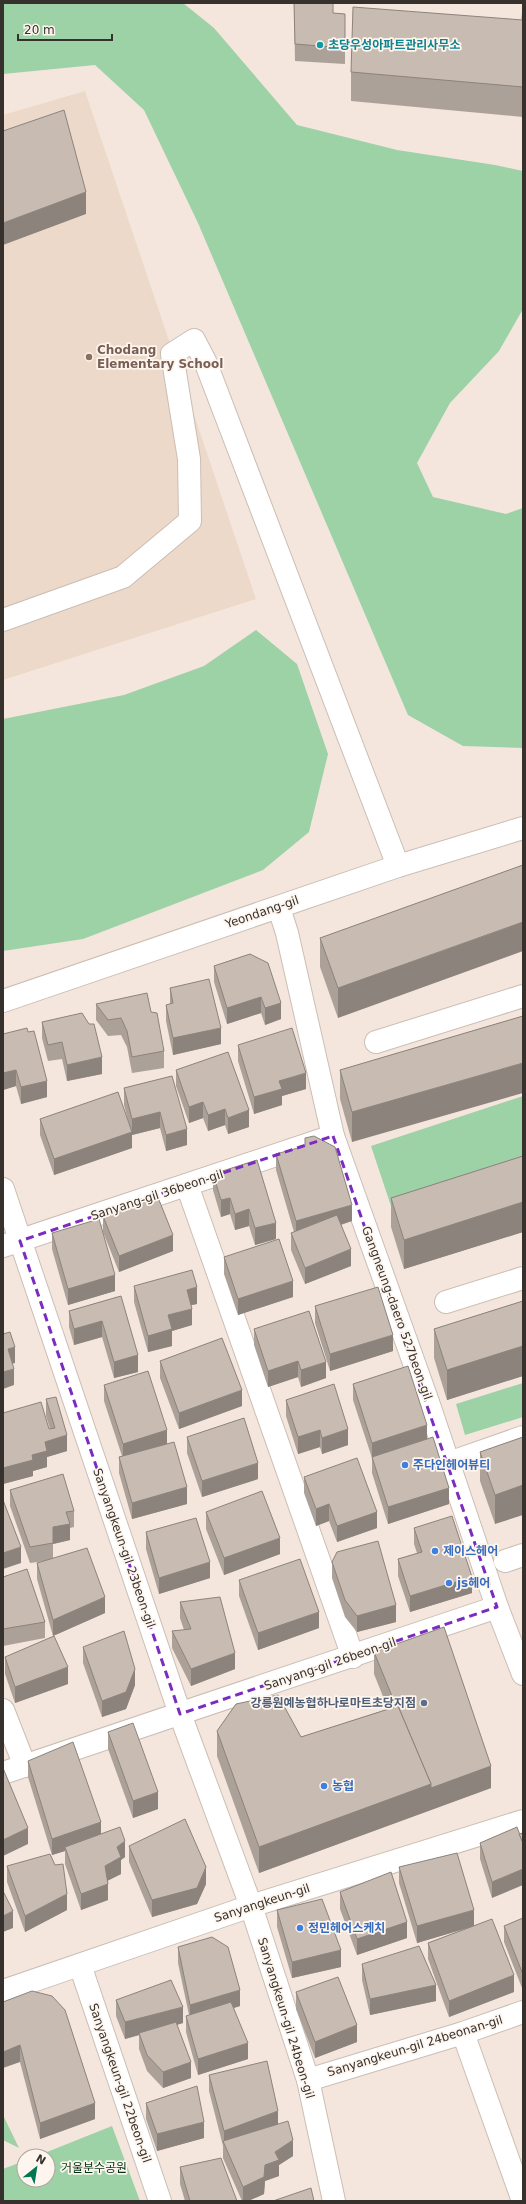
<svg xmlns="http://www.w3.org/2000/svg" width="526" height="2204" font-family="'DejaVu Sans','Noto Sans KR',sans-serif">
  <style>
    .built { fill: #edd9ca }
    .green { fill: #9dd1a6 }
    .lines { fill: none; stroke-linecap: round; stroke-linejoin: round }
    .minor-casing { stroke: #cbbeb4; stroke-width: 24 }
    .minor { stroke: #fff; stroke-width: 22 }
    .wall { fill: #aca198 }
    .shaded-wall { fill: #8c837c }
    .building { fill: #c8bbb1; stroke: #8c837c }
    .marked { fill: none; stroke: #7b2cbf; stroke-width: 3; stroke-dasharray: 8 5; stroke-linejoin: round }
    .culture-dot { fill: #0f9aa8; stroke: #fdf5ee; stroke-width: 1.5 }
    .education-dot { fill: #8d6e63; stroke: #fdf5ee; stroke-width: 1.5 }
    .shop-dot { fill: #3f7fe0; stroke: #fdf5ee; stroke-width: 1.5 }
    .service-dot { fill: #5c6f8a; stroke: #fdf5ee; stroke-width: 1.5 }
    .labels { text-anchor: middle; stroke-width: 3.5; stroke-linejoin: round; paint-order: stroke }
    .culture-label { font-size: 12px; font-weight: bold; fill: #0d838f; stroke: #fdf5ee; text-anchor: start }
    .education-label { font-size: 12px; font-weight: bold; fill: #785e54; stroke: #fdf5ee; text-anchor: start }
    .street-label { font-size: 12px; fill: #36312d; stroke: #fdf5ee }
    .shop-label { font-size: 12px; font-weight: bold; fill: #366cbe; stroke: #fdf5ee; text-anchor: start }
    .service-label { font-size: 12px; font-weight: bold; fill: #4e5e75; stroke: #fdf5ee; text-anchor: end }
    .park-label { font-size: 12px; fill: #003312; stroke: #fdf5ee }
  </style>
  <rect width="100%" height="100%" fill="#f4e6dc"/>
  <polygon class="built" points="85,91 256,599 3,680 3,115"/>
  <g class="green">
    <polygon points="3,3 183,3 214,28 297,125 397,150 495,165 523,171 523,309 499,351 450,403 417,463 433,497 506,514 523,508 523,748 463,746 408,715 198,223 144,110 95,65 3,74"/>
    <polygon points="256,630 297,664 328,754 309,832 263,870 83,939 3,951 3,719 124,695 204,666"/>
    <polygon points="523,1096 523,1176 395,1218 371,1146"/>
    <polygon points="523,1383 523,1417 465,1435 456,1404"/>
    <polygon points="3,2115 19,2148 3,2140"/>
    <polygon points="112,2126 140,2201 3,2201 3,2169 24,2161 24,2180 48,2180 48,2156 37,2156"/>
  </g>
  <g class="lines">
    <defs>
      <g id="minor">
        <polyline points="3,620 123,577 190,521 189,459 172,354 194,340 205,361 398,866"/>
        <polyline points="279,908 287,933 333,1136 428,1402 497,1607 523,1674"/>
        <polyline points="3,1001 398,866 523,828"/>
        <polyline points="376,1042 523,996"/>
        <polyline points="187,1185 353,1657"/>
        <polyline points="3,1189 180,1714 251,1906 308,2080 334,2201"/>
        <polyline points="3,1246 333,1136"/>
        <polyline points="446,1302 523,1278"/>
        <polyline points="449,1463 523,1437"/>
        <polyline points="505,1561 523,1555"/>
        <polyline points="3,1710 25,1766"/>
        <polyline points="3,1773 497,1607"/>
        <polyline points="80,1965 160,2201"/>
        <polyline points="3,1991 251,1906 523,1821"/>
        <polyline points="463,2033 523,2201"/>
        <polyline points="308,2080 463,2033 523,2012"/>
      </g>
    </defs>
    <use href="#minor" class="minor-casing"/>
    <use href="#minor" class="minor"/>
  </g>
  <g class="wall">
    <polygon points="270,3 333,3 333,13 345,14 345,64 295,61 294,4 270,4"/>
    <polygon points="523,7 523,117 351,101 351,72 522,20"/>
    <polygon points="523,865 338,1018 320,967 320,938"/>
    <polygon points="250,954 281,1019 265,1025 261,1013 227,1024 214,982 214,966"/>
    <polygon points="170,988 221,1044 173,1055 166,1021 166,1005 170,1004"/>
    <polygon points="96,1004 151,1012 164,1051 164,1068 132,1073 127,1047 121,1035 108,1036 96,1020"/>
    <polygon points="523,1016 352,1142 340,1099 340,1070"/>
    <polygon points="42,1022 102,1074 67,1081 62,1059 48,1061 42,1038"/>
    <polygon points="28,1032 47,1097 21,1104 16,1086 3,1090 3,1034"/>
    <polygon points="238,1045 306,1089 282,1096 282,1105 254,1114 238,1061"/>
    <polygon points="176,1070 249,1127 228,1134 225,1125 208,1131 203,1118 189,1123 176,1086"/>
    <polygon points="172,1076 187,1145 166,1151 160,1128 132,1135 132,1134 132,1148 54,1175 40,1135 40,1119 129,1124 124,1105 124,1088"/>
    <polygon points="276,1154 352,1221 341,1225 351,1266 305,1284 291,1250 291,1233 294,1232 276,1170"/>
    <polygon points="523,1156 523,1232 404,1269 391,1227 391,1198"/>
    <polygon points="257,1160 276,1239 255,1245 249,1226 235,1230 230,1214 221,1217 213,1190 213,1174"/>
    <polygon points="103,1216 173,1251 119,1272 103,1232"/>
    <polygon points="52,1233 115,1291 68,1305 52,1249"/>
    <polygon points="224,1257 293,1297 238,1315 224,1274"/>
    <polygon points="134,1286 197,1304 191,1305 192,1325 172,1331 172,1346 148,1352 134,1302"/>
    <polygon points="121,1296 138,1372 114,1378 102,1337 74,1345 69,1327 69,1311"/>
    <polygon points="523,1301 523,1376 447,1400 434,1358 434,1329"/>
    <polygon points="315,1306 393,1351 330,1371 315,1323"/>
    <polygon points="254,1329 326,1378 301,1387 298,1377 268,1387 254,1345"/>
    <polygon points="160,1361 242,1406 179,1429 160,1378"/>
    <polygon points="353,1384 427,1439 449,1504 388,1524 372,1473 372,1458 353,1400"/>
    <polygon points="104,1385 167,1444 187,1504 132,1519 119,1473 119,1457 122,1456 104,1401"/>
    <polygon points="46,1399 67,1451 47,1457 47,1467 33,1471 33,1476 3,1484 49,1429 50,1429 46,1416"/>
    <polygon points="286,1400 348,1445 322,1454 320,1447 298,1454 286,1416"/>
    <polygon points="187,1437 258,1479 202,1497 187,1453"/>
    <polygon points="523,1437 495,1524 480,1481 480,1452"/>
    <polygon points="304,1477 377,1528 337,1542 329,1521 316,1526 304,1493"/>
    <polygon points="10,1490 74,1511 74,1527 70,1528 70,1540 53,1544 53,1558 105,1613 53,1636 37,1579 37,1563 45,1561 30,1563 10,1506"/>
    <polygon points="206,1512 280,1554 224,1575 206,1529"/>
    <polygon points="414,1528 472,1593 410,1612 398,1576 398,1559 417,1553 414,1544"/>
    <polygon points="146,1532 210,1578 159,1594 146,1549"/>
    <polygon points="332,1562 396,1622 357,1632 345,1617 332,1578"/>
    <polygon points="3,1577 45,1622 45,1638 3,1646"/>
    <polygon points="239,1580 319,1628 258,1650 239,1596"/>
    <polygon points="180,1602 235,1669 191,1686 172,1648 172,1631 184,1630 180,1618"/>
    <polygon points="83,1647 135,1685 126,1709 102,1717 83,1663"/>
    <polygon points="374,1652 491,1788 259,1873 217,1756 217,1731 301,1737 388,1709 374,1674"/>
    <polygon points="5,1657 68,1684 15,1703 5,1674"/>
    <polygon points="108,1732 158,1809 133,1818 108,1749"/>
    <polygon points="28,1761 125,1857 121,1860 121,1874 107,1881 108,1900 81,1910 65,1864 65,1851 52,1855 28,1777"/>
    <polygon points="517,1827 492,1898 480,1859 480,1843"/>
    <polygon points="129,1846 206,1884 197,1904 152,1917 129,1862"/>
    <polygon points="55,1865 67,1910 25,1932 7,1882 7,1866"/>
    <polygon points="399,1867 474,1926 514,1992 449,2017 428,1959 428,1943 468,1928 417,1943 399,1883"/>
    <polygon points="340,1892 407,1938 357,1955 340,1909"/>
    <polygon points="277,1910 341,1967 292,1978 277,1927"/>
    <polygon points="523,1918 523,1988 522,1988 504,1942 504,1926"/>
    <polygon points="178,1947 240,2006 234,2008 248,2059 198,2075 186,2032 186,2016 189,2015 178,1963"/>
    <polygon points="362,1964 436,2001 370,2015 362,1980"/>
    <polygon points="296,1992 357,2042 315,2058 296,2009"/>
    <polygon points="116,2000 183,2023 177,2025 191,2078 163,2088 147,2071 139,2049 139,2035 125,2039 116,2016"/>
    <polygon points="3,2002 95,2119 40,2139 20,2062"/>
    <polygon points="209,2075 278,2124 293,2156 279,2165 279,2176 265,2181 264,2194 248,2201 242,2201 223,2158 223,2146 209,2091"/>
    <polygon points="146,2103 204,2138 157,2151 146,2119"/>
    <polygon points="180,2167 237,2201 185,2201 180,2184"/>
  </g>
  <g class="shaded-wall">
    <polygon points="86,192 86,214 3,245 3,223"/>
    <polygon points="523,922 523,951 338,1018 338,988"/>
    <polygon points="261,997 261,1013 227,1024 227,1008"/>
    <polygon points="281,1003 281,1019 265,1025 265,1008"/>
    <polygon points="221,1028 221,1044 173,1055 173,1038"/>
    <polygon points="102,1057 102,1074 67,1081 67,1065"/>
    <polygon points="523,1063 523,1093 352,1142 352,1112"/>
    <polygon points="16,1070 16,1086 3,1090 3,1073"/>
    <polygon points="306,1073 306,1089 282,1096 282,1105 254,1114 254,1097 279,1081"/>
    <polygon points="47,1081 47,1097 21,1104 21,1087"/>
    <polygon points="203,1102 203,1118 189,1123 189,1107"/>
    <polygon points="225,1109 225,1125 208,1131 208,1115"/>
    <polygon points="249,1110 249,1127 228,1134 228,1118"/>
    <polygon points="160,1112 160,1128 132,1135 132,1119"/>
    <polygon points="187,1129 187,1145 166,1151 166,1135"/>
    <polygon points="132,1132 132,1148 54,1175 54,1159"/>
    <polygon points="230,1198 230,1214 221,1217 221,1200"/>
    <polygon points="523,1202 523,1232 404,1269 404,1240"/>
    <polygon points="352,1205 352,1221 296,1238 296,1221"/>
    <polygon points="249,1209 249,1226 235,1230 235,1214"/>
    <polygon points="276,1223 276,1239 255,1245 255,1228"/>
    <polygon points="173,1235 173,1251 119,1272 119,1256"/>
    <polygon points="351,1249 351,1266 305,1284 305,1268"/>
    <polygon points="115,1275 115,1291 68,1305 68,1289"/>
    <polygon points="293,1281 293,1297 238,1315 238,1299"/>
    <polygon points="197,1287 197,1304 187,1306 187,1290"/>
    <polygon points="192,1309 192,1325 172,1331 172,1346 148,1352 148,1336 168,1315"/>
    <polygon points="102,1321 102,1337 74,1345 74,1329"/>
    <polygon points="393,1335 393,1351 330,1371 330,1354"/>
    <polygon points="523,1346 523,1376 447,1400 447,1370"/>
    <polygon points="15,1347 15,1363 8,1365 8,1349"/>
    <polygon points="138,1355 138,1372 114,1378 114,1362"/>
    <polygon points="298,1361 298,1377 268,1387 268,1371"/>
    <polygon points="326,1362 326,1378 301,1387 301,1370"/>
    <polygon points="14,1369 14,1385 3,1389 3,1372"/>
    <polygon points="242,1390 242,1406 179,1429 179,1413"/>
    <polygon points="427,1425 427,1441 372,1459 372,1443"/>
    <polygon points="348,1429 348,1445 322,1454 322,1438"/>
    <polygon points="167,1430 167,1446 123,1460 123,1444"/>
    <polygon points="320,1430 320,1447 298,1454 298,1437"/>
    <polygon points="67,1435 67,1451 47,1457 47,1467 33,1471 33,1476 3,1484 3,1468 32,1455 45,1442"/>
    <polygon points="258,1463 258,1479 202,1497 202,1481"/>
    <polygon points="523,1485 523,1515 495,1524 495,1495"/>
    <polygon points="187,1487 187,1504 132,1519 132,1503"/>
    <polygon points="449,1488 449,1504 388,1524 388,1507"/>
    <polygon points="329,1504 329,1521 316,1526 316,1509"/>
    <polygon points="377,1512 377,1528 337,1542 337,1526"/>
    <polygon points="70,1524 70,1540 53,1544 53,1527"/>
    <polygon points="280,1538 280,1554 224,1575 224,1558"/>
    <polygon points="21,1547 21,1563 3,1569 3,1553"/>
    <polygon points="210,1562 210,1578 159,1594 159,1578"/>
    <polygon points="472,1577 472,1593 410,1612 410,1596"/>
    <polygon points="105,1597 105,1613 53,1636 53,1620"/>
    <polygon points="396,1605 396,1622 357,1632 357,1616"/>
    <polygon points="319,1612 319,1628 258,1650 258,1633"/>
    <polygon points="235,1653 235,1669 191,1686 191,1669"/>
    <polygon points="68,1667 68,1684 15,1703 15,1687"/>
    <polygon points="135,1669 135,1685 126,1709 102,1717 102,1701"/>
    <polygon points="491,1766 491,1788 259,1873 259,1847 431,1784"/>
    <polygon points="158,1792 158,1809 133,1818 133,1801"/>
    <polygon points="101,1822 101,1839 65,1847 65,1851 52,1855 52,1839"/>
    <polygon points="28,1828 28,1844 3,1856 3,1840"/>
    <polygon points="125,1841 125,1857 121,1860 121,1874 105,1882 105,1866 117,1847"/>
    <polygon points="206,1867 206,1884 197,1904 152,1917 152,1900"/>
    <polygon points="523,1869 523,1885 492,1898 492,1882"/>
    <polygon points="108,1884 108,1900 81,1910 81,1894"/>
    <polygon points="67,1894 67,1910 25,1932 25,1916"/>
    <polygon points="474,1910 474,1926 417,1943 417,1926"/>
    <polygon points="13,1911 13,1928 3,1932 3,1916"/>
    <polygon points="407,1922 407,1938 357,1955 357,1939"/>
    <polygon points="341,1950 341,1967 292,1978 292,1962"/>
    <rect x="522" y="1972" width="1" height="16"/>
    <polygon points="514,1975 514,1992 449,2017 449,2001"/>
    <polygon points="436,1985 436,2001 370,2015 370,1999"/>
    <polygon points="240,1990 240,2006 190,2021 190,2005"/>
    <polygon points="183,2007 183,2023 139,2035 139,2033 139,2035 125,2039 125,2022"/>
    <polygon points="357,2025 357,2042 315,2058 315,2042"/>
    <polygon points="248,2043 248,2059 198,2075 198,2059"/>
    <polygon points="20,2045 20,2062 3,2068 3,2052"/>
    <polygon points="191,2062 191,2078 163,2088 163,2072"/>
    <polygon points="95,2103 95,2119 40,2139 40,2123"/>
    <polygon points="278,2111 278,2127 224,2142 224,2131"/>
    <polygon points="204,2122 204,2138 157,2151 157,2134"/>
    <polygon points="293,2140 293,2156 279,2165 279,2176 265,2181 264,2194 248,2201 243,2201 243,2187 265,2165 275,2152"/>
  </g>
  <g class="building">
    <polygon points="294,3 333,3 333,13 345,14 345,48 295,44"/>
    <polygon points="353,7 523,20 523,87 351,72"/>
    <polygon points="523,7 523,19 522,19"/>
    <polygon points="64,110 86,192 3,223 3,131"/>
    <polygon points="523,865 523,922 338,988 320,938"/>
    <polygon points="250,954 268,963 281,1003 265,1008 261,997 227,1008 214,966"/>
    <polygon points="209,979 221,1028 173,1038 166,1005 173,1003 170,988"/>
    <polygon points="147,993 151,1012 157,1013 164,1051 132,1057 127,1031 121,1018 108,1020 96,1004"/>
    <polygon points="82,1013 89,1024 94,1024 102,1057 67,1065 62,1042 48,1045 42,1022"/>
    <polygon points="523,1016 523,1063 352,1112 340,1070"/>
    <polygon points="27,1028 28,1032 34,1031 47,1081 21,1087 16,1070 3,1073 3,1034"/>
    <polygon points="292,1028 306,1073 279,1081 282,1089 254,1097 238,1045"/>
    <polygon points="228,1052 249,1110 228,1118 225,1109 208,1115 203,1102 189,1107 176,1070"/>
    <polygon points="172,1076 187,1129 166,1135 160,1112 132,1119 124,1088"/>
    <polygon points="118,1092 132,1132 54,1159 40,1119"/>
    <polygon points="314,1136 335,1147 352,1205 296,1221 276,1154 305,1146 305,1138"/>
    <polygon points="523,1156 523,1202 404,1240 391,1198"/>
    <polygon points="257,1160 276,1223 255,1228 249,1209 235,1214 230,1198 221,1200 213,1174"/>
    <polygon points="157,1195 173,1235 119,1256 103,1216"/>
    <polygon points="337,1215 351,1249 305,1268 291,1233"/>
    <polygon points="99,1219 115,1275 68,1289 52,1233"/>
    <polygon points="279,1239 293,1281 238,1299 224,1257"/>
    <polygon points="192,1270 197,1287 187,1290 192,1309 168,1315 172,1329 148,1336 134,1286"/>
    <polygon points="378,1287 393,1335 330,1354 315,1306"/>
    <polygon points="121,1296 138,1355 114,1362 102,1321 74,1329 69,1311"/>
    <polygon points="523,1301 523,1346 447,1370 434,1329"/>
    <polygon points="309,1311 326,1362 301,1370 298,1361 268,1371 254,1329"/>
    <polygon points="10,1332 15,1347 8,1349 14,1369 3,1372 3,1334"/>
    <polygon points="222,1338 242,1390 179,1413 160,1361"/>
    <polygon points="408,1366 427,1425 372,1443 353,1384"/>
    <polygon points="148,1371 167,1430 123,1444 104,1385"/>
    <polygon points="334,1384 348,1429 322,1438 320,1430 298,1437 286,1400"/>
    <polygon points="56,1397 67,1435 45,1442 47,1451 32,1455 33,1460 3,1468 3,1413 41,1402 49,1429 55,1428 46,1399"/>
    <polygon points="244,1418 258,1463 202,1481 187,1437"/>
    <polygon points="433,1437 449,1488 388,1507 372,1457"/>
    <polygon points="523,1437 523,1485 495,1495 480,1452"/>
    <polygon points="174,1442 187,1487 132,1503 119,1457"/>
    <polygon points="357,1458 377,1512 337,1526 329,1504 316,1509 304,1477"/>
    <polygon points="63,1474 74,1511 66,1512 70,1524 53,1527 53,1543 30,1547 10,1490"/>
    <polygon points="262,1491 280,1538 224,1558 206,1512"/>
    <polygon points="3,1500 21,1547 3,1553"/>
    <polygon points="452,1516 472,1577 410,1596 398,1559 422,1552 414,1528"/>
    <polygon points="196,1518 210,1562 159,1578 146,1532"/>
    <polygon points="378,1541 396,1605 357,1616 345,1600 332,1562 337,1552"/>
    <polygon points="87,1548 105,1597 53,1620 37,1563"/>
    <polygon points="300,1559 319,1612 258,1633 239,1580"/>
    <polygon points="27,1569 45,1622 3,1629 3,1577"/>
    <polygon points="220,1597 235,1653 191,1669 172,1631 191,1629 180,1602"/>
    <polygon points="444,1627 491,1766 431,1788 431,1784 398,1706 396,1706 374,1652"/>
    <polygon points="124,1631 135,1669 126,1692 102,1701 83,1647"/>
    <polygon points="54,1636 68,1667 15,1687 5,1657"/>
    <polygon points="278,1695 301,1737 398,1706 431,1784 259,1847 217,1731 236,1704"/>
    <polygon points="133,1723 158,1792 133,1801 108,1732"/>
    <polygon points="73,1742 101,1822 52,1839 28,1761"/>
    <polygon points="3,1768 28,1828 3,1840"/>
    <polygon points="185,1819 206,1867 197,1888 152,1900 129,1846"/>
    <polygon points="120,1827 125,1841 117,1847 121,1857 105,1866 108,1884 81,1894 65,1847"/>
    <polygon points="517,1827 523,1843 523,1869 492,1882 480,1843"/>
    <polygon points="523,1833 523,1843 519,1834"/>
    <polygon points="457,1853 474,1910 417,1926 399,1867"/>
    <polygon points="50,1854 55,1865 63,1864 67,1894 25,1916 7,1866"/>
    <polygon points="391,1872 407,1922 357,1939 340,1892"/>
    <polygon points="3,1891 13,1911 3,1916"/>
    <polygon points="322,1899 341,1950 292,1962 277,1910"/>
    <polygon points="523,1918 523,1972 522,1972 504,1926"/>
    <polygon points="492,1919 514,1975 449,2001 428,1943"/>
    <polygon points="212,1937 228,1947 240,1990 190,2005 178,1947"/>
    <polygon points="419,1946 436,1985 370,1999 362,1964"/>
    <polygon points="338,1977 357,2025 315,2042 296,1992"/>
    <polygon points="171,1980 183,2007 125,2022 116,2000"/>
    <polygon points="32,1991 52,1996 65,2010 95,2103 40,2123 20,2045 3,2052 3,2002"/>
    <polygon points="231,2002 248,2043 198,2059 186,2016"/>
    <polygon points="176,2022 191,2062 163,2072 147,2055 139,2033"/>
    <polygon points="267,2061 278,2111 224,2131 209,2075"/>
    <polygon points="197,2086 204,2122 157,2134 146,2103"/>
    <polygon points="288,2121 293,2140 275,2152 279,2160 265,2165 264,2177 243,2187 223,2141"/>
    <polygon points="221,2158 237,2201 190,2201 180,2167"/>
    <polygon points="311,2188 314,2201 273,2201"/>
  </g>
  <path class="marked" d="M333 1136 497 1607 180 1714 20 1241Z"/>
  <circle class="culture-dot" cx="320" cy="45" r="4"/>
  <circle class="education-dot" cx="89" cy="357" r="4"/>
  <g class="shop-dot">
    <circle cx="405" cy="1465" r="4"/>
    <circle cx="435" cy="1551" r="4"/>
    <circle cx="449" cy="1583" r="4"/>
    <circle cx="324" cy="1786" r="4"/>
    <circle cx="300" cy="1928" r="4"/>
  </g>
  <circle class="service-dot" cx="424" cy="1703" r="4"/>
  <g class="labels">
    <g class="culture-label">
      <text x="328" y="49">초당우성아파트관리사무소</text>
    </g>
    <g class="education-label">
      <text x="97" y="354">Chodang<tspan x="97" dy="14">Elementary School</tspan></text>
    </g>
    <g class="street-label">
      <text transform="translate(262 912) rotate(-19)" y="4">Yeondang-gil</text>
      <text transform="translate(157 1195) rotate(-18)" y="4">Sanyang-gil 36beon-gil</text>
      <text transform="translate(397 1313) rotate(70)" y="4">Gangneung-daero 527beon-gil</text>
      <text transform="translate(124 1548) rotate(71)" y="4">Sanyangkeun-gil 23beon-gil</text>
      <text transform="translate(330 1664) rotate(-19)" y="4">Sanyang-gil 26beon-gil</text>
      <text transform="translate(262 1903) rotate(-18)" y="4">Sanyangkeun-gil</text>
      <text transform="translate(286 2018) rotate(73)" y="4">Sanyangkeun-gil 24beon-gil</text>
      <text transform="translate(415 2046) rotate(-17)" y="4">Sanyangkeun-gil 24beonan-gil</text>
      <text transform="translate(120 2083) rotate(71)" y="4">Sanyangkeun-gil 22beon-gil</text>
    </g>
    <g class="shop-label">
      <text x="413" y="1469">주다인헤어뷰티</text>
      <text x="443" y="1555">제이스헤어</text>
      <text x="457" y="1587">js헤어</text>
      <text x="332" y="1790">농협</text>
      <text x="308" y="1932">정민헤어스케치</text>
    </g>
    <g class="service-label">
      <text x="416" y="1707">강릉원예농협하나로마트초당지점</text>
    </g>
    <g class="park-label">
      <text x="94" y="2172">거울분수공원</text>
    </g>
  </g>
  <rect width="526" height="2204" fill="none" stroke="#36312d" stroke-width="8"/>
  <g transform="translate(36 2168) rotate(30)"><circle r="19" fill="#fdf5ee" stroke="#ada7a1"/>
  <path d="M0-3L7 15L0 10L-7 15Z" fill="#017651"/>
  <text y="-6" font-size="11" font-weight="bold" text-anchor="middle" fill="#36312d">N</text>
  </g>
  <path d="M18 34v6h94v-6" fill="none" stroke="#36312d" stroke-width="2"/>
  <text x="24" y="34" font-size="12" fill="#36312d" stroke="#fdf5ee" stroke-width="3" paint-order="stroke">20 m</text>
</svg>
